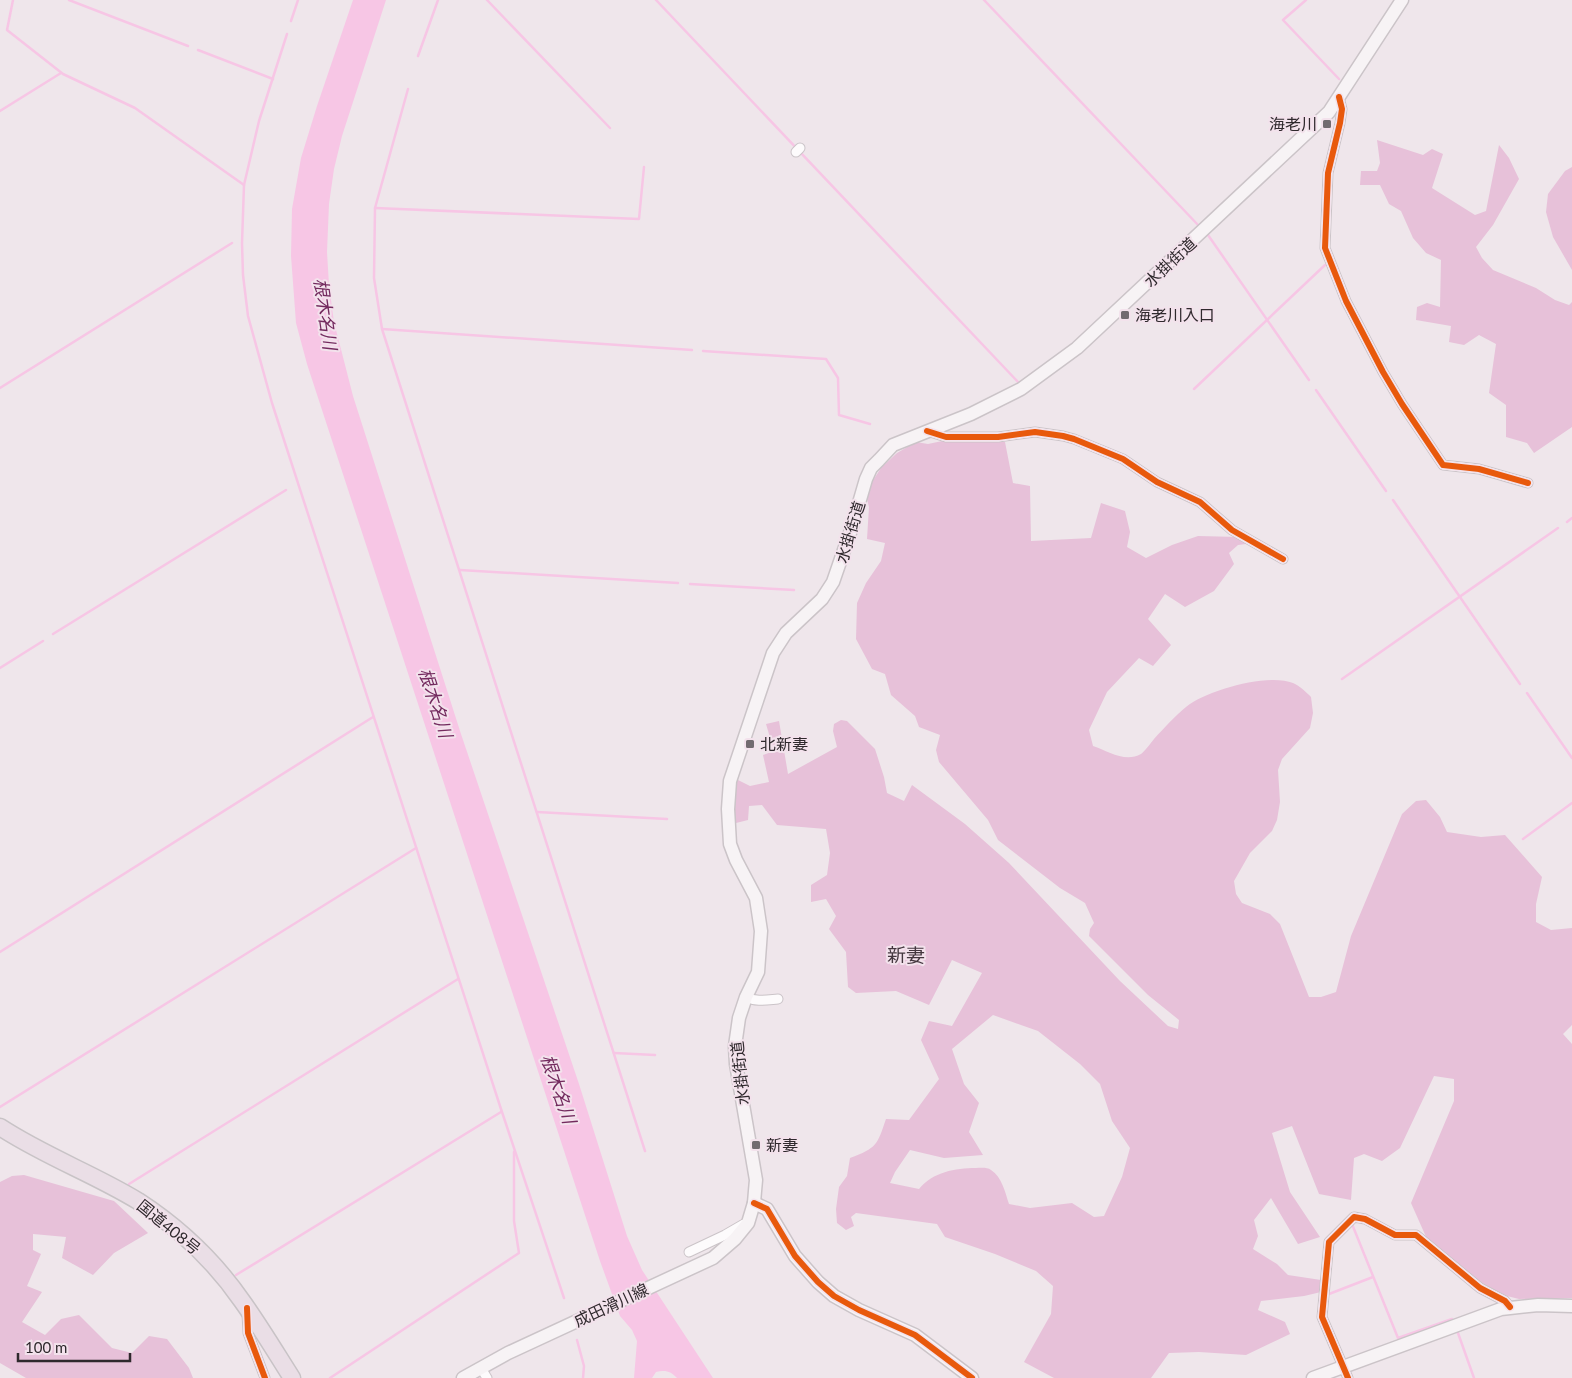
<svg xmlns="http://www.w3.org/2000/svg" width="1572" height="1378" font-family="Lato,'Noto Sans JP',sans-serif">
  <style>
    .forest { fill: #e7c1d9; fill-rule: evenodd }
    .water { fill: #f7c6e5 }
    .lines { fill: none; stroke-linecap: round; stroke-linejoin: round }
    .stream { stroke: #f7c6e5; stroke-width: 2.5 }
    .street-casing { stroke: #cbc4c8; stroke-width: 11 }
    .secondary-casing { stroke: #cbc4c8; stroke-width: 15 }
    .highway-casing { stroke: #c8c3c6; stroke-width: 19 }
    .street { stroke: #fdfbfc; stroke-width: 9 }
    .secondary { stroke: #f7f3f5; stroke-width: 12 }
    .highway { stroke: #eadee6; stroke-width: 16 }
    .cycleway-casing { stroke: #f3e2ec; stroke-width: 9 }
    .cycleway { stroke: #e8590c; stroke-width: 6 }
    .poi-dot { fill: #726b70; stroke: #f3e2ec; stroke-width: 2 }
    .labels { text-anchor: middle; stroke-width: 4; stroke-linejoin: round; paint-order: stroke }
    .poi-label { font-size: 16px; fill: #2f292d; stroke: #f3e2ec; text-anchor: start }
    .street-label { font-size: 16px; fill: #2f292d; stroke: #f3e2ec }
    .water-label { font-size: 18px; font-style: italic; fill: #732a5e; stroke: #f3e2ec }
    .quarter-label { font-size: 19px; fill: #44373f; stroke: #f3e2ec }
  </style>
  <rect width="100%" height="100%" fill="#efe6eb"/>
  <g class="forest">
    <polygon points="1377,140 1423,155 1432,149 1443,154 1432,188 1475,215 1486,211 1499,145 1509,158 1519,179 1493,225 1476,247 1482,258 1493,270 1536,288 1555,300 1569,305 1572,302 1572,427 1534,453 1527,443 1506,437 1506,405 1489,393 1496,344 1479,335 1464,345 1449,342 1451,326 1416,320 1417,307 1427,303 1440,307 1441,260 1426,253 1413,238 1401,211 1389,204 1380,185 1360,185 1361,171 1377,171 1380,163"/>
    <polygon points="1572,167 1572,270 1553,237 1546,212 1548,194 1565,171"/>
    <path d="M947 440 1005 442 1013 483 1030 486 1031 541 1091 538 1101 503 1125 511 1130 532 1127 547 1146 558 1172 545 1198 536 1239 537 1246 544 1238 545 1229 553 1234 564 1214 591 1185 607 1165 594 1148 619 1171 645 1153 666 1139 658 1107 692 1089 730 1093 746C1108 751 1125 763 1141 754 1145 751 1150 744 1154 739 1164 728 1175 716 1186 707 1207 690 1268 673 1293 683 1300 686 1306 692 1311 697L1313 713 1310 728 1282 759 1278 770 1280 802 1277 820 1272 831 1250 853 1234 881 1236 894 1242 903 1270 914 1280 924 1309 997H1321L1336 992 1351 936 1402 814 1416 801 1426 800 1440 817 1447 832 1481 837 1505 835 1542 877 1536 904V922L1551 930 1572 928V1025L1563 1034 1572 1044V1298L1519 1299 1491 1292 1427 1239 1411 1203 1454 1101V1079L1434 1076 1400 1148 1382 1161 1364 1154 1354 1158 1351 1200 1319 1194 1292 1126 1272 1133 1290 1192 1320 1237 1298 1244 1271 1198 1254 1220 1258 1236 1253 1249 1277 1264 1288 1275 1321 1280V1292L1304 1296 1261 1301 1258 1310 1285 1322 1290 1334 1246 1355 1199 1352 1169 1353 1151 1378H1054L1024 1362 1051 1314 1053 1286 1036 1271 995 1254 945 1237 937 1224 856 1213 851 1217 854 1226 846 1230 837 1223 836 1209 839 1187 847 1176 850 1158C877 1148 877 1145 886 1119L909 1120 939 1079 921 1040 929 1021 952 1026 982 973 952 960 929 1005 896 991 856 993 848 987 846 952 829 929 836 916 826 899 811 902V885L827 875 830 853 826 829 777 825 762 805 749 806 748 820 732 824 736 779 750 786 769 782 763 755 774 751 766 724 779 721 788 774 837 747 833 731 834 724 841 720 847 721 875 749 884 777 887 793 904 801 912 785 965 824 1009 863 1120 981 1168 1026 1178 1029 1179 1020 1148 995 1089 936 1090 929 1094 923 1085 903 1060 888 998 840 988 820 939 762 936 750 940 735 919 727 915 716 891 695 885 674 872 669 856 639 857 603 866 583 881 561 885 543 867 539 869 507 867 499 872 482 881 468 897 453 916 442 928 444ZM993 1015 1038 1031 1080 1064 1100 1084 1112 1121 1130 1148 1122 1177 1104 1216 1094 1217 1072 1203 1030 1208 1009 1204C1005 1192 1002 1177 991 1170 987 1167 981 1168 976 1168 955 1168 933 1172 919 1189L890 1183 895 1172 910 1150 944 1158 983 1155 969 1132 979 1103 964 1084 952 1049Z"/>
    <polygon points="24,1175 114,1201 148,1233 114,1253 93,1275 62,1258 66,1237 33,1234 33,1250 41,1254 27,1286 42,1292 22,1322 45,1335 61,1319 79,1315 112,1348 132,1353 149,1336 167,1339 189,1368 193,1378 26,1378 0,1363 0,1182 12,1176"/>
  </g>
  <path class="water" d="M353 0H386L342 136 334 169 329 204 327 252 329 285 334 322 353 396 461 734 579 1084 627 1236 642 1270 713 1378H677C670 1371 666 1370 656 1372L652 1378H634L637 1341 632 1330 620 1316 600 1261 307 364 296 323 291 256 292 209 301 158 317 106Z"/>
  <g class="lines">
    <g class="stream">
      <polyline points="13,0 7,30 63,74 135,108 244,185"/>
      <polyline points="69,0 188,46"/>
      <polyline points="487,0 610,128"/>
      <polyline points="656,0 1018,382"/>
      <polyline points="984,0 1199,226"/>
      <polyline points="1306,0 1283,20 1339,79"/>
      <polyline points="291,21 298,0"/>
      <polyline points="287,34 259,121 244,185 242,243 243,275 248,316 272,403 500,1106 564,1298"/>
      <polyline points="198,50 273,79"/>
      <polyline points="418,56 438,0"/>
      <polyline points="408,89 375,208 374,278 382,329 645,1151"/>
      <polyline points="0,111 61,73"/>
      <polyline points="375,208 639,219 644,167"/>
      <polyline points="1208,235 1309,380"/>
      <polyline points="382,329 692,350"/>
      <polyline points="703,351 826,359 838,378 839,415 870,424"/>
      <polyline points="0,388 232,243"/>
      <polyline points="1194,389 1325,265"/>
      <polyline points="1316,390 1386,491"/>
      <polyline points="1393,500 1520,684"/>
      <polyline points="1567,522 1572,518"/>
      <polyline points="460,570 678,583"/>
      <polyline points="690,584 794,590"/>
      <polyline points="53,634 286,490"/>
      <polyline points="0,668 43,641"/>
      <polyline points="1342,679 1558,528"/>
      <polyline points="1527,693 1572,758"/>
      <polyline points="537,812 667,819"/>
      <polyline points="1523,839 1572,803"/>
      <polyline points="0,952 373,717"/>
      <polyline points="614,1053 655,1055"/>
      <polyline points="0,1107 416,848"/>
      <polyline points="129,1184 458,979"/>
      <polyline points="1352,1224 1398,1338 1452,1319"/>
      <polyline points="236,1275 501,1112"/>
      <polyline points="1329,1294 1373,1277"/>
      <polyline points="1458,1333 1474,1378"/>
      <polyline points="577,1340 584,1366 583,1378"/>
      <polyline points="330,1378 519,1253 514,1221 514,1152"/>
    </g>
    <defs>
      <g id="street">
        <polyline points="1339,97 1342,109 1340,123 1328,173 1325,248 1346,301 1383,372 1402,404 1443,465 1479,469 1528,483"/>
        <polyline points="796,152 800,148"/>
        <polyline points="927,431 946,437 998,437 1035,432 1063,436 1074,439 1123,459 1157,482 1200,502 1232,530 1283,559"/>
        <path d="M746 997C756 1002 766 1000 778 999"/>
        <polyline points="689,1252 725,1235 744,1224"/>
        <polyline points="247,1313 248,1333 265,1378"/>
        <polyline points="481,1368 487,1378"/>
        <polyline points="1348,1378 1322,1317 1329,1242 1354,1217 1365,1219 1395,1235 1416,1235 1480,1288 1505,1301 1510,1307"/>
      </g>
      <g id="secondary">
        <polyline points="754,1203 767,1209 795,1256 818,1282 834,1296 859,1310 915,1335 972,1378"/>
        <polyline points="463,1378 508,1353 713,1258 735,1239 748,1223 754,1203 755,1191 756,1180 736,1064 735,1046 739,1018 746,997 758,972 761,931 756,898 736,860 730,844 728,809 730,781 773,653 786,633 822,599 833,582 852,527 866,479 871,468 879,460 893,445 971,414 1021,389 1077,348 1329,112 1402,0"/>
        <polyline points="1313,1378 1501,1309 1538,1305 1572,1306"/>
      </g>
      <path id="highway" d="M0 1127C44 1156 94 1174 138 1201 178 1227 215 1262 242 1301 260 1326 276 1353 292 1378"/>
    </defs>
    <use href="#street" class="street-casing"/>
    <use href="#secondary" class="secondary-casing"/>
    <use href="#highway" class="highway-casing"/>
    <use href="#street" class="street"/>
    <use href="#secondary" class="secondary"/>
    <use href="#highway" class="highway"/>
    <defs>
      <g id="cycleway">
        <polyline points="1339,97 1342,109 1340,123 1328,173 1325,248 1346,301 1383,372 1402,404 1443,465 1479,469 1528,483"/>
        <polyline points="927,431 946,437 998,437 1035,432 1063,436 1074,439 1123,459 1157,482 1200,502 1232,530 1283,559"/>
        <polyline points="754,1203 767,1209 795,1256 818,1282 834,1296 859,1310 915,1335 972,1378"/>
        <polyline points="247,1308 248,1333 265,1378"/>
        <polyline points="1348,1378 1322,1317 1329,1242 1354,1217 1365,1219 1395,1235 1416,1235 1480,1288 1505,1301 1510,1307"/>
      </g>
    </defs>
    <use href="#cycleway" class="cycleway-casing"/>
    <use href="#cycleway" class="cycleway"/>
  </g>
  <g class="poi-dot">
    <rect x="1322" y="119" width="10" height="10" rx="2.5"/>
    <rect x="1120" y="310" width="10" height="10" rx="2.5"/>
    <rect x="745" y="739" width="10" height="10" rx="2.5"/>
    <rect x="751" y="1140" width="10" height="10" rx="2.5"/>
  </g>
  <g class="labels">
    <g class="poi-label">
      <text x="1317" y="130" text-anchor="end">海老川</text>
      <text x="1135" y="321">海老川入口</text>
      <text x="760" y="750">北新妻</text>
      <text x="766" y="1151">新妻</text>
    </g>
    <g class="street-label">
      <text transform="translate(1170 262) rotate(-43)" y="6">水掛街道</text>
      <text transform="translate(850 532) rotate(-73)" y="6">水掛街道</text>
      <text transform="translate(740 1073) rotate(-96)" y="6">水掛街道</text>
      <text transform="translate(169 1227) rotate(39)" y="6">国道408号</text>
      <text transform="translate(611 1305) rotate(-25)" y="6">成田滑川線</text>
    </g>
    <g class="water-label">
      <text transform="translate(325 314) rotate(82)" y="6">根木名川</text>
      <text transform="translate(435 703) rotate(72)" y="6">根木名川</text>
      <text transform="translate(558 1089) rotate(71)" y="6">根木名川</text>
    </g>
    <g class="quarter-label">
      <text x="906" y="962">新妻</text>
    </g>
  </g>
  <path d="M18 1353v8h112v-8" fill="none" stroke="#2f292d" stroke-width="2.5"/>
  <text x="25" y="1353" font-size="15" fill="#2f292d" stroke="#f3e2ec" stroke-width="4" paint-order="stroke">100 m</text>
</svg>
